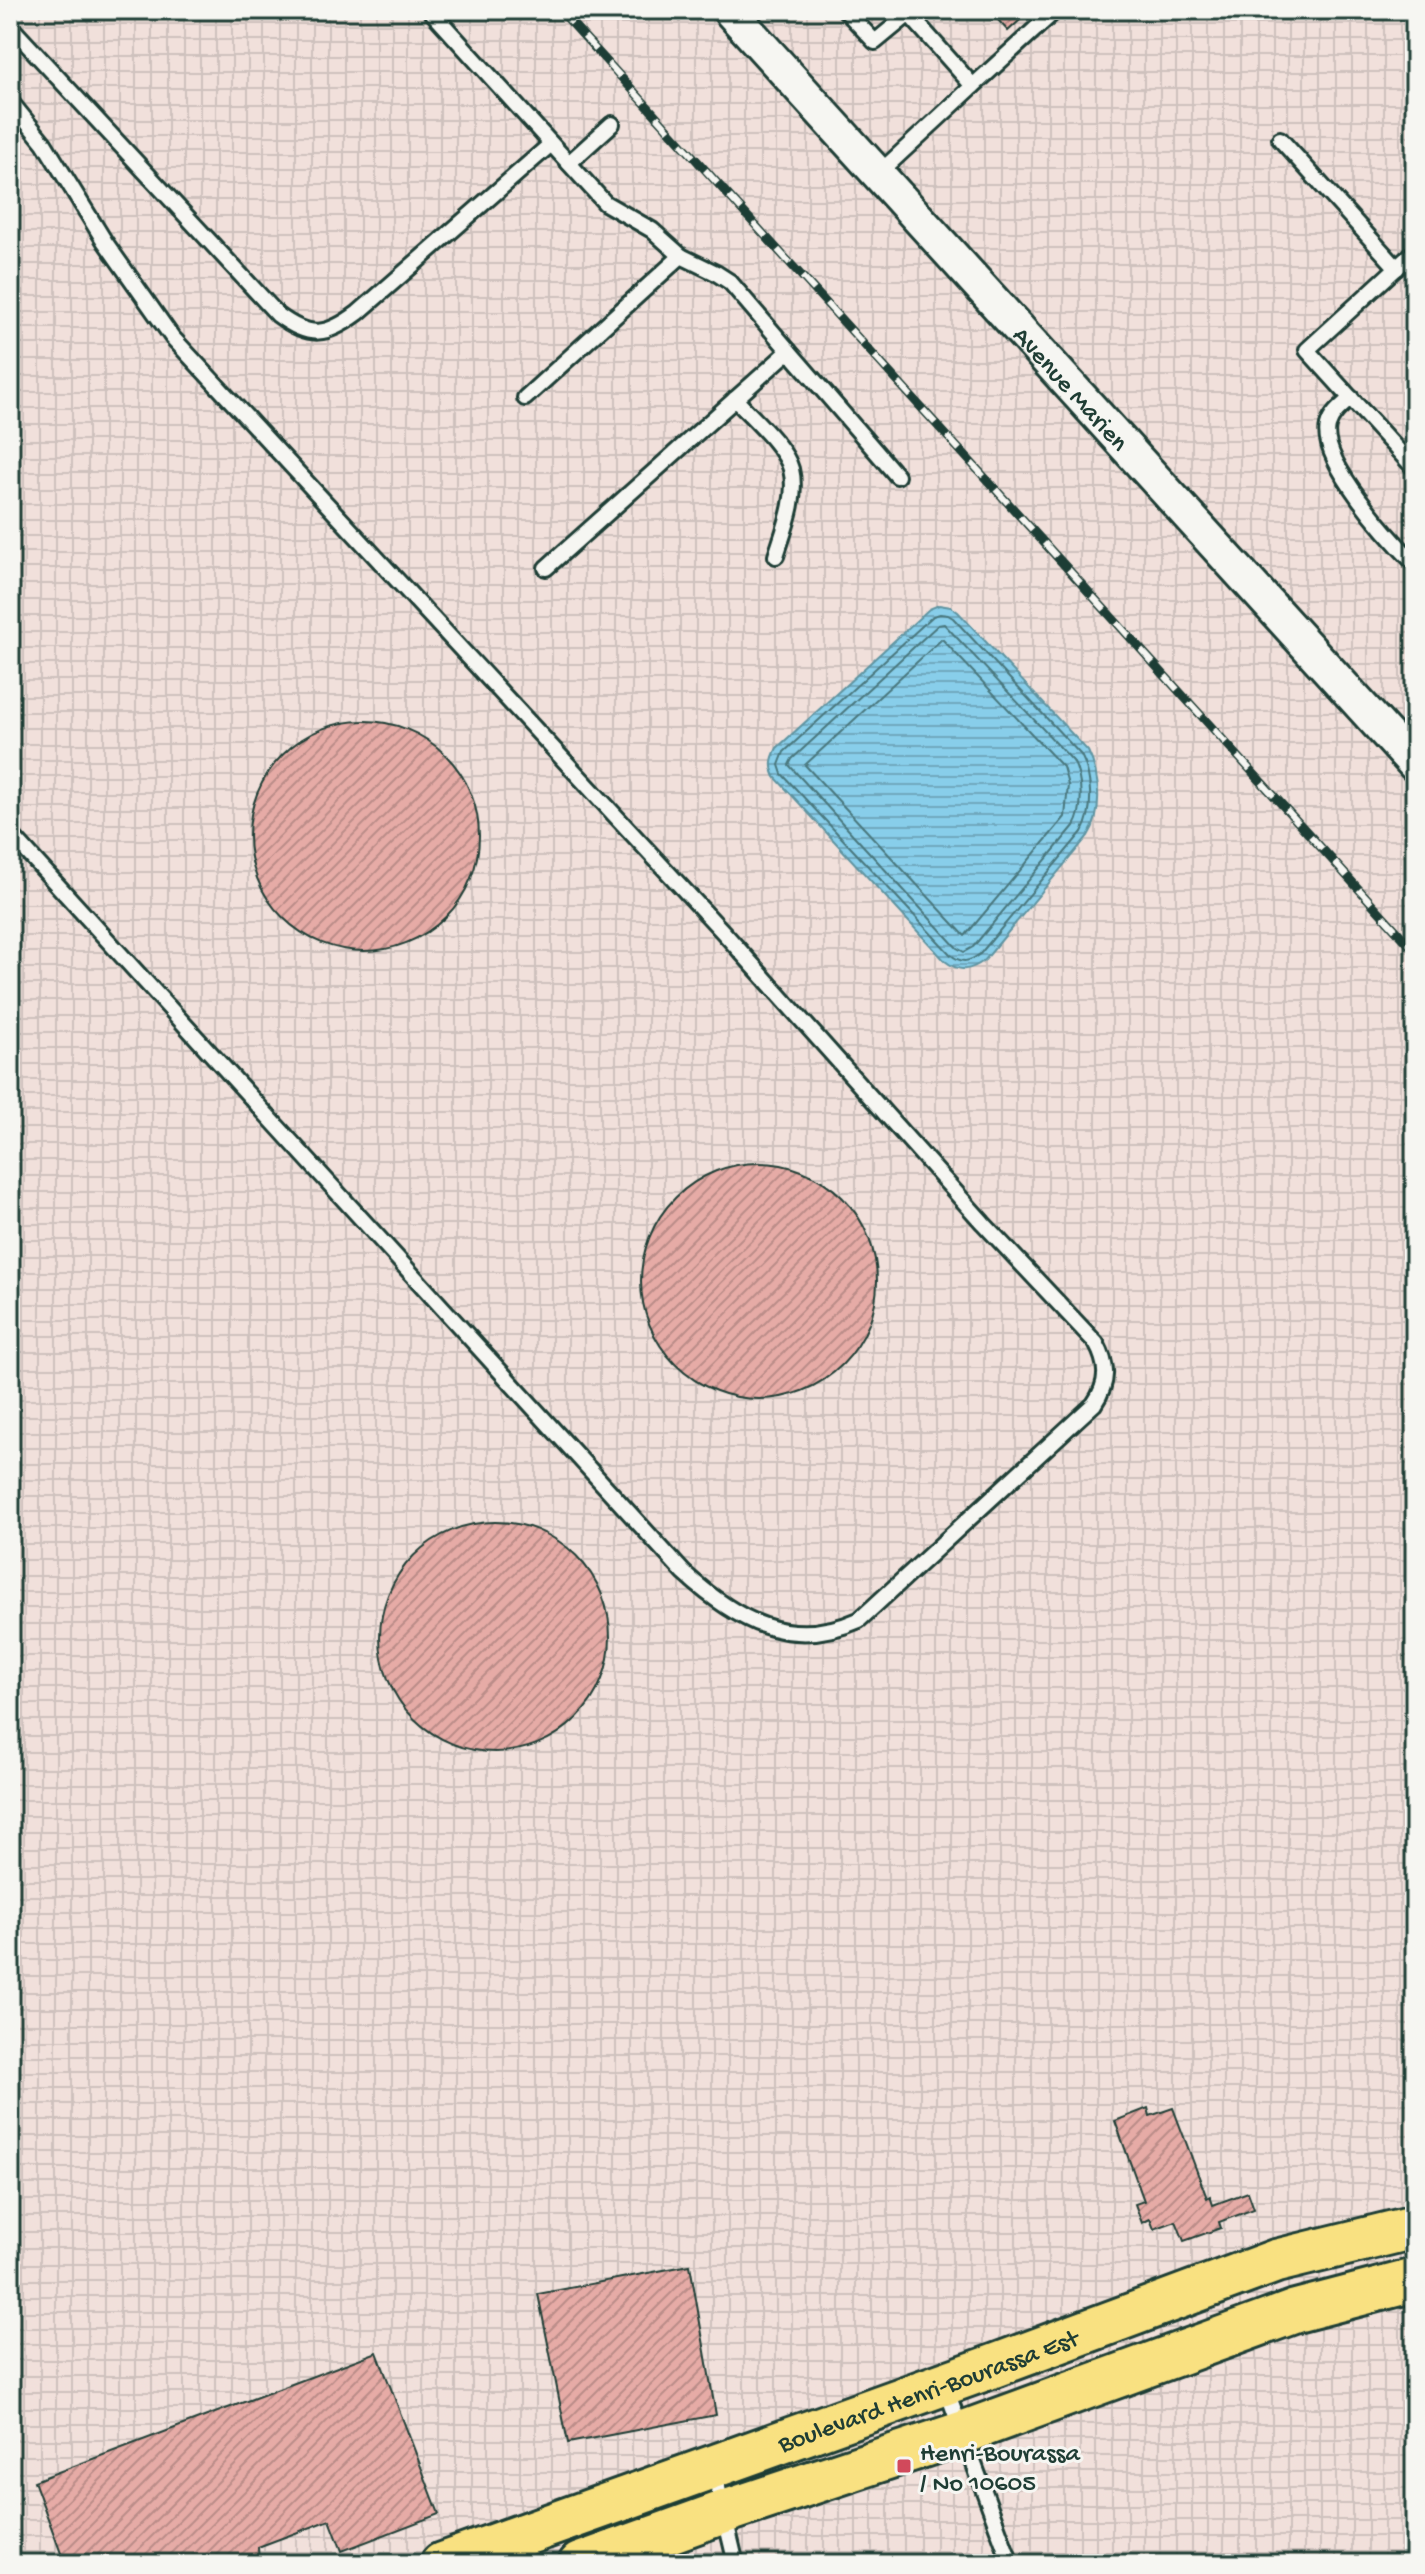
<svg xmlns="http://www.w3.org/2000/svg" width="1425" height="2574" font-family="'Gochi Hand',sans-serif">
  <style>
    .industrial { fill: url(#industrial-grid) }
    .water { fill: url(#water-rules); stroke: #5e94a1; stroke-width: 2 }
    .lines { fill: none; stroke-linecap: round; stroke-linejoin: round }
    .shore { stroke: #49777d; stroke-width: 2 }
    .building { fill: url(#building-hatch); stroke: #1f3d34; stroke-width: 2 }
    .service-casing { stroke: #1f3d34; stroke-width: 20 }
    .tertiary-casing { stroke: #1f3d34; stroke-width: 38 }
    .primary-casing { stroke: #1f3d34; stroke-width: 48 }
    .service { stroke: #f6f6f2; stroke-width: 14 }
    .tertiary { stroke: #f6f6f2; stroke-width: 32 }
    .primary { stroke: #f9e181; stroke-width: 42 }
    .rail-casing { stroke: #1f3d34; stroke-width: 9 }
    .rail { stroke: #f6f6f2; stroke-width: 6; stroke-dasharray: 18; stroke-linecap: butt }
    .poi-dot { fill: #d1495b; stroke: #f6f6f2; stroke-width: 3 }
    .labels { text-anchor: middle; stroke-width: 6; stroke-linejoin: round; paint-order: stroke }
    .street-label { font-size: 26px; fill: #1f3d34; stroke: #f6f6f2 }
    .poi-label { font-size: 26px; fill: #1f3d34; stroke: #f6f6f2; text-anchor: start }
  </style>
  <defs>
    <pattern id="industrial-grid" width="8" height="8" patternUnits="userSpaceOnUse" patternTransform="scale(2)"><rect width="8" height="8" fill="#f1e0db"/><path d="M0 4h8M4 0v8" fill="none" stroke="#cec1bd"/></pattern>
    <pattern id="water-rules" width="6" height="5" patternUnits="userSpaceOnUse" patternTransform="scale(2)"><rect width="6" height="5" fill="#88ceea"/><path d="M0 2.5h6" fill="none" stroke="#6fa8be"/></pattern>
    <pattern id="building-hatch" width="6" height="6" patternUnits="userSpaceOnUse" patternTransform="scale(2)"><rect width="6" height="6" fill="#e6aba6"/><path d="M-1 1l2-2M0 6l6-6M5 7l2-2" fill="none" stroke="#ba8c88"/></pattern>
  </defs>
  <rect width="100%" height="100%" fill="#f6f6f2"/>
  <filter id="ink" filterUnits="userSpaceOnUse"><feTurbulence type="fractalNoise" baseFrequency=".0125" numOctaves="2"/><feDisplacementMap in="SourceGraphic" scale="16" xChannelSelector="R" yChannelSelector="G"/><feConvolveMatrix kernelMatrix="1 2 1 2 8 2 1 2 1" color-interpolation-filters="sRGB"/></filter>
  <g filter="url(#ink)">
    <rect class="industrial" x="10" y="10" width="1405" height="2554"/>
    <path class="water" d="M939 605 951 607 958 612 1088 751C1100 775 1103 813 1088 836L985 960C970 971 960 973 945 961L775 777C770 766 771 759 777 748L929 609Z"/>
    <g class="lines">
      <g class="shore">
        <path d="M940 614 948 615 953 618 1081 755C1092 775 1094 811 1082 832L980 954C969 962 962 964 951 955L782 774 779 765 784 752 933 616Z"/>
        <path d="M944 624 1073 761C1082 777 1084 809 1074 826L973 947 964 952 957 948 789 765 792 759 938 625Z"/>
        <polygon points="942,639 1063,767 1068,785 1065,817 965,936 805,765"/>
      </g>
    </g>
    <g class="building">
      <polygon points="989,10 1031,10 1008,31"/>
      <circle cx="364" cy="836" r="115"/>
      <circle cx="759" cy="1281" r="118"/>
      <circle cx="495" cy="1637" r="115"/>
      <polygon points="1148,2108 1150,2116 1173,2108 1207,2198 1210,2196 1213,2205 1248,2192 1254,2209 1219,2222 1221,2228 1184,2241 1176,2221 1154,2229 1150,2219 1142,2223 1135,2204 1144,2201 1115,2121"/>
      <polygon points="690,2265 716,2415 568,2443 538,2294"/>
      <polygon points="377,2352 439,2514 342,2551 330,2520 258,2547 259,2564 65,2564 34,2481"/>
    </g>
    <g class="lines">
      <defs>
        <g id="service">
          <polyline points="430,10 605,203 652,230 681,256"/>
          <polyline points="845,10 875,42 909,14 973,86 878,174"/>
          <path d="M10 26 278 315C310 339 327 336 358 313L551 144"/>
          <polyline points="973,86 1056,10"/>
          <path d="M10 101 44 143 105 242 172 337 724 933 983 1223 1096 1343C1108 1365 1109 1382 1094 1404L859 1620C789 1651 736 1620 684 1573L10 833"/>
          <polyline points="1280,139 1397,268"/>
          <polyline points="569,163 612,124"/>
          <polyline points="1415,251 1307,350 1415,469"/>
          <polyline points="789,351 897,476"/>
          <polyline points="525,398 681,256 716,273 730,282 789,351 546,568"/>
          <path d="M1351 398C1342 406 1331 414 1328 426 1319 461 1391 539 1415 564"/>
          <path d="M735 399C751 417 785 446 791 469 798 497 784 530 776 556"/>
          <polyline points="945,2386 1011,2564"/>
          <polyline points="714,2471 736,2564"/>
        </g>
        <g id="tertiary">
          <path id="s1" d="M729 10 1415 765"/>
        </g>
        <g id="primary">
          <path id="s2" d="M442 2564 991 2367 1276 2261 1415 2227"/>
          <polyline points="580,2564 724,2512 962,2433 1296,2311 1415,2280"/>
        </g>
      </defs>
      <use href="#service" class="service-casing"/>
      <use href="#tertiary" class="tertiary-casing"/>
      <use href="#primary" class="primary-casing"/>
      <use href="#service" class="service"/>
      <use href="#tertiary" class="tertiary"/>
      <use href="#primary" class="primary"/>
      <defs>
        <polyline id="rail" points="560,10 1415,951"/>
      </defs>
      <use href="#rail" class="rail-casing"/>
      <use href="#rail" class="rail"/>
    </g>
  </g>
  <rect class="poi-dot" x="896" y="2458" width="16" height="16" rx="4"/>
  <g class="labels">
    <g class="street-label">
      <text dy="9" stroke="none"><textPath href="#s1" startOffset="510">Avenue Marien</textPath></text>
      <text dy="9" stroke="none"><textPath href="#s2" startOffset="516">Boulevard Henri-Bourassa Est</textPath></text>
    </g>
    <g class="poi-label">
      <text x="920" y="2460">Henri-Bourassa<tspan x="920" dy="30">/ No 10605</tspan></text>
    </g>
  </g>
  <rect width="1425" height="2574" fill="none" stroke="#f6f6f2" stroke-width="40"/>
  <rect x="20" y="20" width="1385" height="2534" fill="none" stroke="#1f3d34" stroke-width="3" filter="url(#ink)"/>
</svg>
